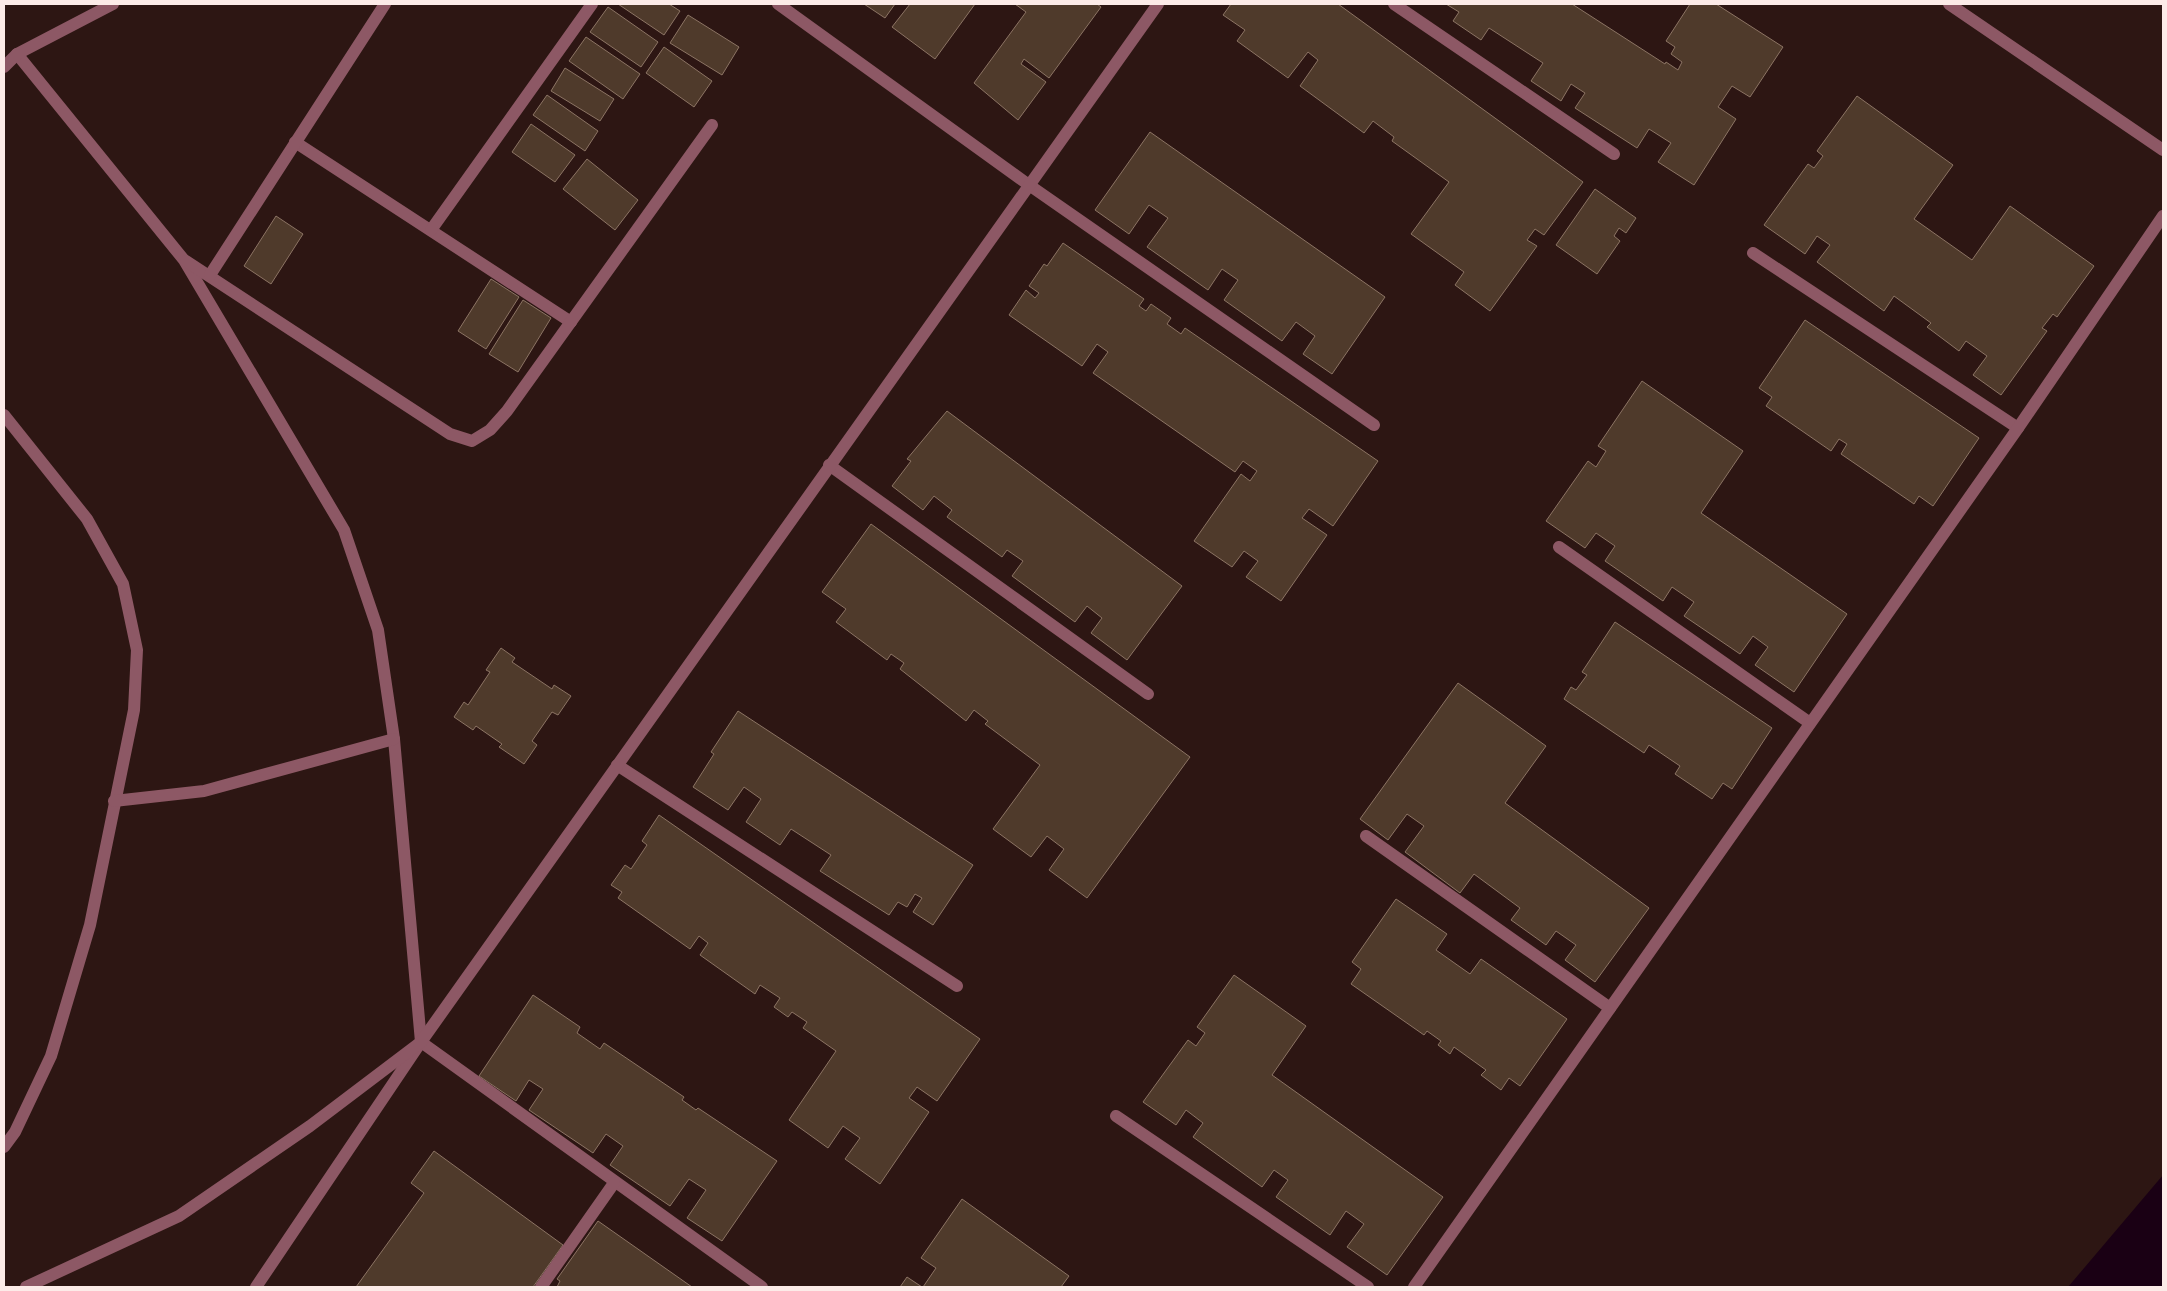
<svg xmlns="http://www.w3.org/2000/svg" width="2167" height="1291" font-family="Lato,sans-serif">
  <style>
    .water { fill: #1a0014 }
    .building { fill: #4f3a2b; stroke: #8c7464 }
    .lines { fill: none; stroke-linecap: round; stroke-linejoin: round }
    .minor { stroke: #8d5865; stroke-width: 12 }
  </style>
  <rect width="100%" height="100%" fill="#2d1613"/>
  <polygon class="water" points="2163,1175 2163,1287 2068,1287"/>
  <g class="building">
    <polygon points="618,4 669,4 680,11 664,35"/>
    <polygon points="864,4 895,4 885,18"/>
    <polygon points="910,4 975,4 935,59 892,27"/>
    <polygon points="1015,4 1097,4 1101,7 1049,78 1024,59 1021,64 1046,82 1018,120 974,83 1026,12"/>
    <polygon points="1231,4 1338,4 1583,182 1544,235 1535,229 1527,240 1537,246 1490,311 1455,285 1464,272 1411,234 1449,182 1392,141 1394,137 1373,121 1364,133 1300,86 1318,60 1308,52 1288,78 1237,41 1245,30 1223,15"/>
    <polygon points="1446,4 1572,4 1665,64 1666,62 1678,70 1682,62 1671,54 1675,47 1666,41 1690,4 1716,4 1783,47 1750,97 1732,86 1718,107 1736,119 1694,185 1658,162 1671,143 1649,129 1637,148 1575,108 1585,93 1571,84 1561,101 1531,81 1543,63 1489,28 1481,40 1453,21 1459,12"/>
    <polygon points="608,7 658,42 641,67 590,32"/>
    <polygon points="688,15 739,47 722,75 670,43"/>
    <polygon points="586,37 640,74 623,99 569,61"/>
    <polygon points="664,47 712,81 694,107 646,73"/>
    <polygon points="565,68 614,99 600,121 551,91"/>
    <polygon points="547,95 598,131 585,151 533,115"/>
    <polygon points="1857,96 1953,165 1914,219 1972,260 2010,206 2094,266 2057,317 2053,314 2042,328 2047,331 2001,395 1973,375 1987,356 1966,341 1959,351 1927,327 1931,323 1894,296 1884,311 1817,262 1830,245 1817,236 1805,254 1764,225 1808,164 1814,168 1823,156 1817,151"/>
    <polygon points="531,124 575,155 555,182 512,152"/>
    <polygon points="1150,132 1385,297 1332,374 1303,354 1315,336 1296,322 1282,341 1224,300 1238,280 1222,269 1208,290 1147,247 1168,218 1149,205 1129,234 1095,210"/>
    <polygon points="587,159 638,200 615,230 563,189"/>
    <polygon points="1595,189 1636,218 1626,233 1619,228 1614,236 1620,241 1597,274 1556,245"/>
    <polygon points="276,216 303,234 271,284 244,266"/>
    <polygon points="1063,243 1144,299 1139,306 1146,311 1151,304 1171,318 1167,324 1181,334 1185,328 1378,461 1333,526 1309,509 1302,518 1327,535 1281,601 1246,577 1258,561 1244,551 1232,567 1194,541 1241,474 1250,481 1257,471 1243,461 1235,472 1093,373 1108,352 1097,344 1082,366 1009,315 1026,290 1035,298 1039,293 1029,286 1044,264 1047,266"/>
    <polygon points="491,279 519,297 486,349 458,331"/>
    <polygon points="523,300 551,318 518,372 489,354"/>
    <polygon points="1805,320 1979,438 1933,506 1919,496 1914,504 1841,454 1847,444 1839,439 1831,451 1766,406 1772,397 1759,388"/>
    <polygon points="1642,381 1743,451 1701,513 1847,614 1794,692 1755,665 1768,647 1753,636 1740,654 1684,616 1694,602 1672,587 1663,601 1605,561 1615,546 1596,533 1585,548 1546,521 1588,461 1596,467 1606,451 1598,446"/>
    <polygon points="947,411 1182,586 1127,660 1091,633 1102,618 1087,606 1075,622 1012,576 1023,561 1007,550 1002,557 947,517 952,510 934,496 923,510 892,486 911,461 907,459"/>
    <polygon points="871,524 1190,757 1087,898 1049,870 1064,849 1047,836 1031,857 993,829 1040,765 985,724 988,721 974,710 966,721 900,669 904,663 891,654 887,660 836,622 846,609 822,592"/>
    <polygon points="1615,622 1772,728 1732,789 1723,783 1712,799 1675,774 1680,766 1649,745 1644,753 1564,699 1571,687 1576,690 1587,675 1582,672"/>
    <polygon points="501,648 515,658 512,662 552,689 554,685 571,696 558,715 552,712 532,741 537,745 524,764 499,747 502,744 476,726 473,730 454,717 464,702 468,705 490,672 486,670"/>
    <polygon points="1458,683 1546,746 1505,803 1649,908 1595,982 1565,960 1576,945 1556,931 1546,945 1511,920 1520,908 1474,874 1460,893 1405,852 1424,826 1407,814 1388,840 1360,819"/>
    <polygon points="738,711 973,865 933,925 913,912 922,898 915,894 907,907 898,902 889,915 820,871 831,855 791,829 780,845 746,822 761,799 744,787 728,810 693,787 714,754 711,752"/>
    <polygon points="659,815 980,1039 937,1101 917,1087 909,1098 929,1112 880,1184 845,1159 860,1138 843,1126 828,1148 789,1120 836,1051 803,1028 807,1022 792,1012 788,1017 774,1007 780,998 760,985 755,994 700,955 708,943 699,936 690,949 618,898 622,892 611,885 625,865 631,869 647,845 642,841"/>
    <polygon points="1396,899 1447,934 1436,950 1470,974 1481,959 1567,1019 1520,1086 1509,1078 1501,1090 1481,1075 1486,1070 1454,1047 1450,1054 1438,1045 1441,1041 1427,1031 1424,1035 1351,984 1361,969 1352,962"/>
    <polygon points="1234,975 1306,1026 1272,1075 1443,1197 1387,1275 1347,1247 1364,1224 1346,1211 1330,1235 1276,1197 1288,1180 1274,1170 1262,1187 1193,1137 1203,1123 1186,1110 1176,1125 1143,1102 1188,1040 1196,1046 1205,1033 1197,1027"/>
    <polygon points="533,995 580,1027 577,1033 600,1049 604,1043 684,1097 682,1100 696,1110 698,1108 777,1161 722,1241 687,1218 706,1190 689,1179 670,1206 610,1165 623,1146 606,1134 593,1153 529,1110 543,1089 529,1080 516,1101 479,1076"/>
    <polygon points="434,1151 563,1245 533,1287 356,1287 424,1193 411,1183"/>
    <polygon points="962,1199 1069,1276 1061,1287 923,1287 936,1268 921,1258"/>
    <polygon points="598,1221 692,1287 557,1287 560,1281 557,1279"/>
    <polygon points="907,1277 922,1287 900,1287"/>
  </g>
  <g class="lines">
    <g class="minor">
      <polyline points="778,4 1029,185 1374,425"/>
      <polyline points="1394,4 1614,154"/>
      <polyline points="1949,4 2163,150"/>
      <polyline points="17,54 184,260 344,530 378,630 394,739 421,1042 256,1287"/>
      <polyline points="4,67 17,54 113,4"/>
      <polyline points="295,142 571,322"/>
      <polyline points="431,230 592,4"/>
      <polyline points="1753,253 2018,428"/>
      <polyline points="186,261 450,434 472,441 490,430 507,411 712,125"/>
      <polyline points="210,275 385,4"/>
      <polyline points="4,415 87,519 123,584 137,650 134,710 90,925 51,1056 15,1132 4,1147"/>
      <polyline points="829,465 1148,694"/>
      <polyline points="1559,547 1810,723"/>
      <polyline points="617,765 957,986"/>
      <polyline points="114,801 204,791 394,739"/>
      <polyline points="1366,836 1610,1008"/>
      <polyline points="421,1042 762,1287"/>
      <polyline points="1116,1116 1368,1287"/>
      <polyline points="26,1287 179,1216 310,1126 421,1042 1158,4"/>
      <polyline points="541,1287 614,1183"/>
      <polyline points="1414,1287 2018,428 2163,216"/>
    </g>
  </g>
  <rect width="2167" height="1291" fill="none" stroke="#fcebe8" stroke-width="10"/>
</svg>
